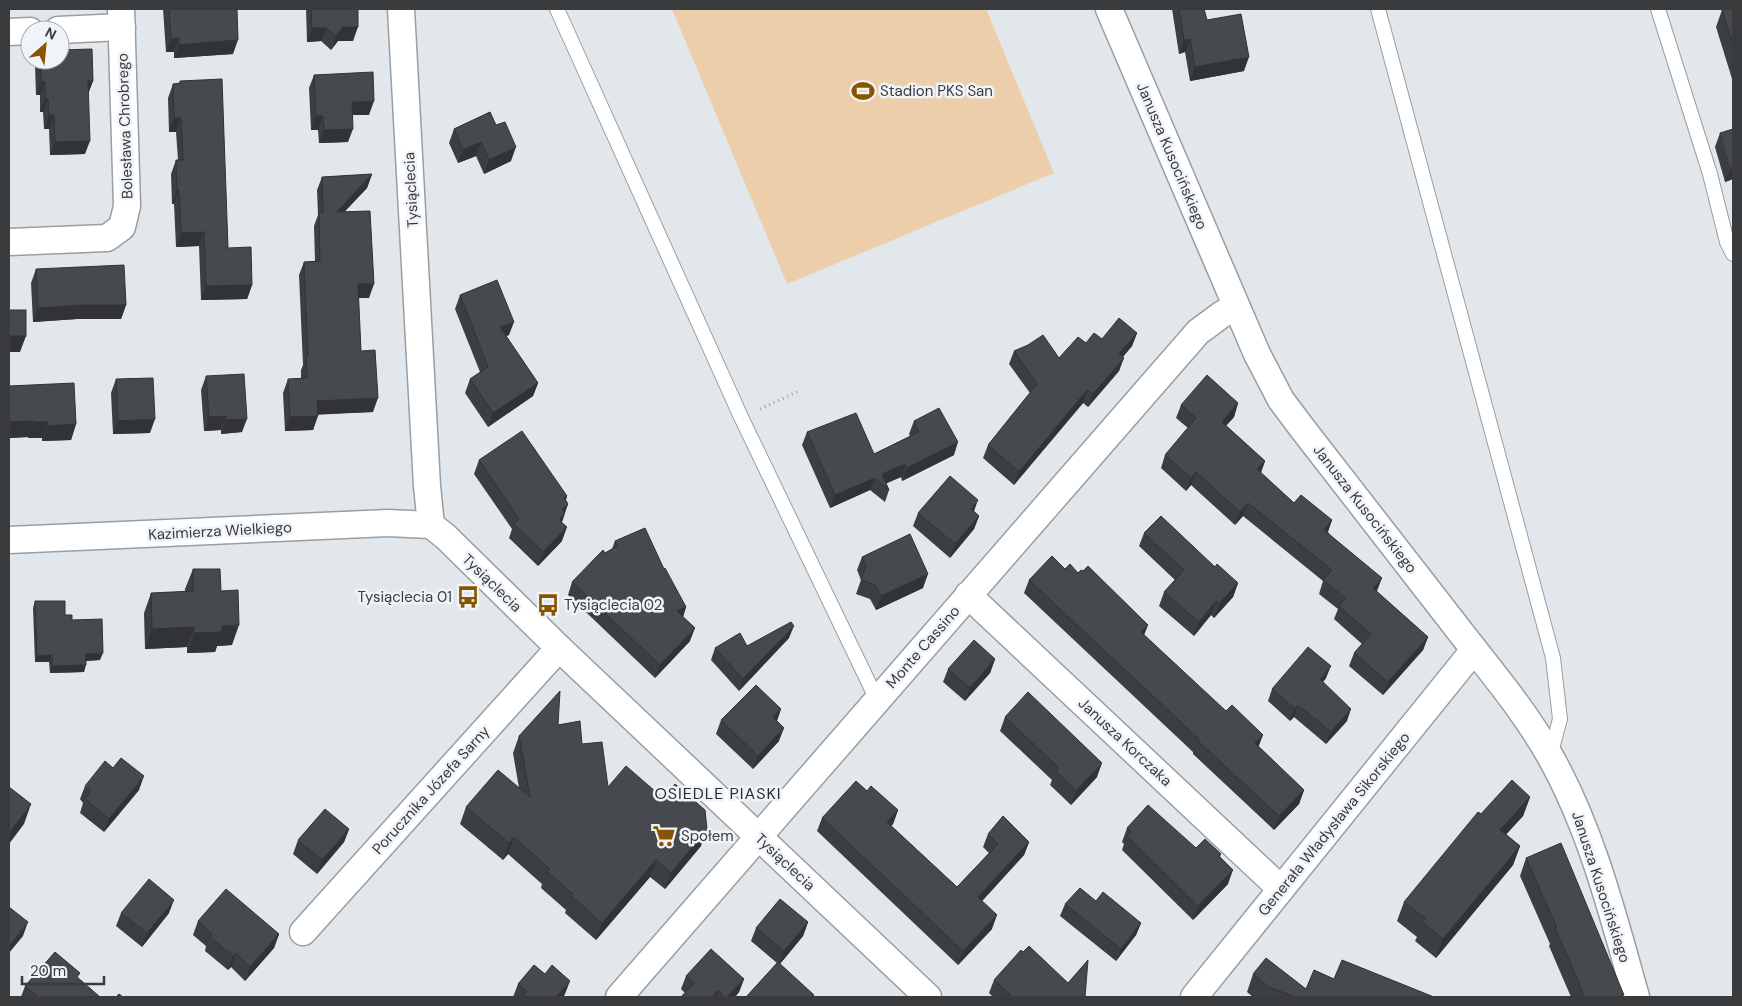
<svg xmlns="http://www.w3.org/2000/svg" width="1742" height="1006" font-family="'DM Sans',sans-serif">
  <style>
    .green { fill: #ecceab }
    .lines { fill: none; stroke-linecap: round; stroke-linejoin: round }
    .service-casing { stroke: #999ea2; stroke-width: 16 }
    .minor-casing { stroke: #999ea2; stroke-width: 29 }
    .path { stroke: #9c9fa3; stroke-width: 3; stroke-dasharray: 1 4; stroke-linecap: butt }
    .service { stroke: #fff; stroke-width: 14 }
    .minor { stroke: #fff; stroke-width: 26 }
    .wall { fill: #3c3f42 }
    .shaded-wall { fill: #313336 }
    .building { fill: #46494d; stroke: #313336 }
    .labels { text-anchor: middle; stroke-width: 5; stroke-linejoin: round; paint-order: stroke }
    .poi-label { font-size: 15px; fill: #3a3b3d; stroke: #f0f4f9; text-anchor: start }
    .street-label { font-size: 15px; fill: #3a3b3d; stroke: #f0f4f9 }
    .neighbourhood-label { font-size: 16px; letter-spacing: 1px; fill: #292c30; stroke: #f0f4f9 }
  </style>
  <rect width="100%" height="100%" fill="#e2e7ec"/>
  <polygon class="green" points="672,9 986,9 1054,173 787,284"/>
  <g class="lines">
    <defs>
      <g id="service">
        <polyline points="557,9 741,417 877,700"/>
        <polyline points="1378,9 1553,658 1560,719 1550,756"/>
        <polyline points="1658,9 1710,174 1727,242 1733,254"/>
      </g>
      <g id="minor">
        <polyline points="401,9 427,486 431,525 446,537 559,648 928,997"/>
        <path d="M1109 9 1257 354 1281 400 1302 428C1353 494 1404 559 1455 625 1488 668 1523 708 1550 756 1592 831 1613 915 1636 997"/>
        <polyline points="58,30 122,27"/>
        <polyline points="9,32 30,31"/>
        <polyline points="9,242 107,238 122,227 127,206 121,9"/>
        <polyline points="9,540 388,523 431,525"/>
        <polyline points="968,595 1281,889"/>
        <polyline points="303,932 559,648"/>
        <polyline points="619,997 1198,332 1221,315 1236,306"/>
        <polyline points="1194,997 1474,650"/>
      </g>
    </defs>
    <use href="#service" class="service-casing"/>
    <use href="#minor" class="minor-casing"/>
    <polyline class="path" points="760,409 799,391"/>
    <use href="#service" class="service"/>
    <use href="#minor" class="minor"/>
  </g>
  <g class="wall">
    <polygon points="163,9 237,9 233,54 174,58 174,52 166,52"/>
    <polygon points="306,9 358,9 353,41 338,41 331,50 321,41 307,42"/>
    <polygon points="1172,9 1204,9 1207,20 1244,71 1190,81 1185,52 1179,54"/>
    <polygon points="1733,9 1733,82 1716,27 1722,10"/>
    <polygon points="37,60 60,60 93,81 88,94 85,154 50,155 49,129 44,129 43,112 40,112 40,95 36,95 35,65"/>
    <polygon points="314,75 369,115 353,115 348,142 319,143 318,130 311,130 309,88"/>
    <polygon points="180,81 228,248 252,285 247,299 201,300 199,246 176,247 174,204 172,204 171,174 176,160 178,160 176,132 169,132 168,98 173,84 179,84"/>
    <polygon points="490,112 511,161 484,174 476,156 458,163 449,143 454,129"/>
    <polygon points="1720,133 1733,179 1725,182 1715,147"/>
    <polygon points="372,174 367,188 345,211 369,298 358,298 361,351 373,412 318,414 313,430 285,431 283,393 288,379 301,379 301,370 303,365 299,275 304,262 315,261 314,226 318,215 317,190 322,177"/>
    <polygon points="36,269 126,305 121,319 77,319 33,322 31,283"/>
    <polygon points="460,295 509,335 506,336 538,383 533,396 488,427 465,393 470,379 480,372 455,309"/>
    <polygon points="1137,333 1132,346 1123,357 1119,371 1088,407 1083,403 1014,485 983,458 988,445 1030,393 1009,364 1014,351 1059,358 1086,343 1102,339"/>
    <polygon points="206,376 242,432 221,434 221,430 204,431 201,390"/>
    <polygon points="116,379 150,433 113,434 111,393"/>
    <polygon points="9,386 76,424 71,440 42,441 42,438 28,438 28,437 9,438"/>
    <polygon points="1238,403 1234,417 1226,426 1265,461 1261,473 1294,503 1332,520 1328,532 1376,591 1428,637 1423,650 1383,695 1349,666 1354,653 1362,644 1334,619 1338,609 1319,594 1323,581 1243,516 1235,525 1191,485 1186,491 1161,468 1165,455 1188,428 1176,418 1181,405"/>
    <polygon points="914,421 954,455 902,481 901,477 886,483 889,490 885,502 870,490 830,508 802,445 807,432 874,454 910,436 909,434"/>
    <polygon points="479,460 567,496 566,500 568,504 562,522 562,541 538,566 509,538 512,529 474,474"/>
    <polygon points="974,511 979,516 974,529 950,558 913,526 918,513"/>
    <polygon points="1144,533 1215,567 1238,583 1233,597 1214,618 1211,615 1194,636 1159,606 1164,592 1175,580 1139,546"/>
    <polygon points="615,541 664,569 686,607 683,617 690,641 655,678 568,595 572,582 605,553 612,549"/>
    <polygon points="862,557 923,588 876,610 870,599 856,594 861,580 857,570"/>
    <polygon points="193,569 221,591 232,645 217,646 215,652 187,653 187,647 145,649 144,613 151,593 185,592 185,589"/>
    <polygon points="1029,580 1144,635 1259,747 1304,790 1299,804 1274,830 1193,754 1193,752 1024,593"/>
    <polygon points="35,601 65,615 72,620 100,660 86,661 84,672 50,673 49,662 35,662 33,608"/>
    <polygon points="789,638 739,691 711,660 715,648 747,646"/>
    <polygon points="995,659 990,673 965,701 943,682 948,669"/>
    <polygon points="1326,678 1323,682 1347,721 1326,744 1294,717 1290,721 1268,701 1272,689"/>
    <polygon points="781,709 777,721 779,741 753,769 716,734 721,720"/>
    <polygon points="1005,717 1097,777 1071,805 1050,785 1052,780 1000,731"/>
    <polygon points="558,725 582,744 608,787 663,798 701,846 665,889 650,877 596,940 565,913 566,910 541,888 542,884 508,854 503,860 460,824 466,807 519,788 513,753 519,736"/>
    <polygon points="85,786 139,790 104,832 80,813 83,803 80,799"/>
    <polygon points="867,791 898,810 893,824 891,826 957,887 989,853 983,847 988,834 1029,842 1024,855 982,901 992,929 958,965 817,831 822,818"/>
    <polygon points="1530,797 1523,816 1506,834 1520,846 1513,865 1436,958 1415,941 1417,937 1397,921 1404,902 1481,814"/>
    <polygon points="1127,828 1196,848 1221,854 1220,857 1228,884 1193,920 1122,850 1124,844 1122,842"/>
    <polygon points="349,829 344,842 317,874 293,854 298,840"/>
    <polygon points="1526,858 1623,997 1571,997 1549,946 1550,944 1520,876"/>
    <polygon points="1096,901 1141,923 1136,935 1116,961 1060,916 1065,904"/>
    <polygon points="121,913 169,913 142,947 116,926"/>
    <polygon points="198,921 279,934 274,948 245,981 231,967 228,970 205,951 206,946 193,935"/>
    <polygon points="808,922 803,936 780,964 813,997 746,997 777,963 751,941 756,928"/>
    <polygon points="1023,952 1068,983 1085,997 993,997 989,993 994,980"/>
    <polygon points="1253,974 1306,989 1334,979 1434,997 1253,997 1247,992"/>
    <polygon points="686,976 744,979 739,992 735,997 681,997 685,993 681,989"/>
    <polygon points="78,978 100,997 21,997 25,986"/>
    <polygon points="518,984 565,994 563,997 513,997"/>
  </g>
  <g class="shaded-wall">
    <polygon points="343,27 358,27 353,41 338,41 331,50 336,36"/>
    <polygon points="312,28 326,28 321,41 307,42"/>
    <polygon points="179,38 174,52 166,52 171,39"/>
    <polygon points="1190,39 1185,52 1179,54 1184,40"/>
    <polygon points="238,40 233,54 174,58 179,45"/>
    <polygon points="1249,57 1244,71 1190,81 1195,67"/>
    <polygon points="88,81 93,81 88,94"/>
    <polygon points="41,82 45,82 40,95 36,95"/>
    <polygon points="45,98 48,98 43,112 40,112"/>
    <polygon points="374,101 369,115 347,115 352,102"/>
    <polygon points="49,115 54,115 49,129 44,129"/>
    <polygon points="316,116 323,116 318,130 311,130"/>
    <polygon points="174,118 181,118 176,132 169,132"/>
    <polygon points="353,129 348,142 319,143 324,130"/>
    <polygon points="90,141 85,154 50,155 55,142"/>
    <polygon points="481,142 476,156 458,163 463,150"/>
    <polygon points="516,147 511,161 484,174 489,160"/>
    <polygon points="1733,167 1733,179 1725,182 1730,168"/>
    <polygon points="372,174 367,188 332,225 337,212"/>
    <polygon points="177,190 179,190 174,204 172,204"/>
    <polygon points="204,232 199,246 176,247 181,233"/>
    <polygon points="358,284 374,284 369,298 353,298"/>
    <polygon points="252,285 247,299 201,300 206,286"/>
    <polygon points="82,305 126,305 121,319 77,319 33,322 38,308"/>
    <polygon points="514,322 509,335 495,340 500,327"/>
    <polygon points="1137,333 1132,346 1114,367 1119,354"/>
    <polygon points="9,336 26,336 20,352 9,352"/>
    <polygon points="1124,358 1119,371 1088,407 1093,394"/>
    <polygon points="538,383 533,396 488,427 493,413"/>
    <polygon points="1087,390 1083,403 1014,485 1019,472"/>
    <polygon points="378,398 373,412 312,415 317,401"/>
    <polygon points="1238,403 1234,417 1217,435 1222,422"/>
    <polygon points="226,416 221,430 204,431 209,417"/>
    <polygon points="318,416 313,430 285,431 290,417"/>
    <polygon points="155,419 150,433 113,434 118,421"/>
    <polygon points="247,419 242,432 221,434 226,420"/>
    <polygon points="34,421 28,437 9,438 9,422"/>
    <polygon points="34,422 48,422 42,438 28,438"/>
    <polygon points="76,424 71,440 42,441 48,426"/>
    <polygon points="958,442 954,455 902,481 907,468"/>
    <polygon points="1265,461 1260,474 1257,469"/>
    <polygon points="905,464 901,477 883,485 882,474"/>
    <polygon points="1196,472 1191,485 1186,491 1191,478"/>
    <polygon points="875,478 870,490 830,508 835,495"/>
    <polygon points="567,496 563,509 568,504 564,514 565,513 560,527 554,534 564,498"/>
    <polygon points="978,500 973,514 971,509"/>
    <polygon points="1248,503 1243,516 1235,525 1240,512"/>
    <polygon points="979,516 974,529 950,558 955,544"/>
    <polygon points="1332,520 1327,533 1324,530"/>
    <polygon points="567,527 562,541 538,566 543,552"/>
    <polygon points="928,574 923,588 876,610 881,596"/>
    <polygon points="1382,578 1377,591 1368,601 1373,588"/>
    <polygon points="1238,583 1233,597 1214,618 1219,604"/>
    <polygon points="1216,601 1211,615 1194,636 1199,622"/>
    <polygon points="686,607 682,620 677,611"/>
    <polygon points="239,625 232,645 217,646 215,652 187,653 194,633 222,626"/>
    <polygon points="1148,625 1143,638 1141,632"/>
    <polygon points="794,626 789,638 739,691 743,679"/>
    <polygon points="194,627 187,647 145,649 152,629"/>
    <polygon points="695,628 690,641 655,678 660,665"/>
    <polygon points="1428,637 1423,650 1383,695 1388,682"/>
    <polygon points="103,653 100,660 83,661 86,654"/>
    <polygon points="52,655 49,662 35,662 37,656"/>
    <polygon points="995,659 990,673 965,701 970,688"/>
    <polygon points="86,665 84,672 50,673 52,666"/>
    <polygon points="1331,666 1326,678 1316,691 1320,679"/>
    <polygon points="1298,705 1294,717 1290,721 1295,709"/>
    <polygon points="781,709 776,723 773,717"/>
    <polygon points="1351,709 1347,721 1326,744 1331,732"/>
    <polygon points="784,728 779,741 753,769 758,756"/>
    <polygon points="1263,735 1258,748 1255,743"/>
    <polygon points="1102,763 1097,777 1071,805 1076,791"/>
    <polygon points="144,776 139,790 104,832 109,819"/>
    <polygon points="1304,790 1299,804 1274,830 1279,816"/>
    <polygon points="1530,797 1523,816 1493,849 1500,830"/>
    <polygon points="31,804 24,824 9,844 9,833"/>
    <polygon points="898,810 893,824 882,835 887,822"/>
    <polygon points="349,829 344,842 317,874 322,860"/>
    <polygon points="707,829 701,846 665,889 671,873"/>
    <polygon points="514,837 508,854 503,860 509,843"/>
    <polygon points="1029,842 1024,855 973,911 978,897"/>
    <polygon points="1520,846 1513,865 1436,958 1443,939"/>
    <polygon points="656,860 650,877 596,940 602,923"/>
    <polygon points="1233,870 1228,884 1193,920 1198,906"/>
    <polygon points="174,900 169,913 142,947 147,933"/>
    <polygon points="997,915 992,929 958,965 963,951"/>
    <polygon points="28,922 23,936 9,953 9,946"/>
    <polygon points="808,922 803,936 779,965 784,951"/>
    <polygon points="1141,923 1136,935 1116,961 1121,949"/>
    <polygon points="279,934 274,948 245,981 250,967"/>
    <polygon points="236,953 231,967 228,970 233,956"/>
    <polygon points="744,979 739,992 735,997 727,997"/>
    <polygon points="570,981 565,994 563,997 556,997"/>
    <polygon points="718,990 716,997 712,997"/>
  </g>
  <g class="building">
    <polygon points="169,9 237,9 238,40 179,45 179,38 171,39"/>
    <polygon points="311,9 358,9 358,27 343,27 336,36 326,28 312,28"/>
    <polygon points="1179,9 1204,9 1207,20 1241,14 1249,57 1195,67 1190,39 1184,40"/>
    <polygon points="1727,9 1733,9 1733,44 1722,10"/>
    <polygon points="92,49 93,81 88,81 90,141 55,142 54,115 49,115 48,98 45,98 45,82 41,82 40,60 60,60 60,50"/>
    <polygon points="373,72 374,101 352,102 353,129 324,130 323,116 316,116 314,75"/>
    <polygon points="222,79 228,248 251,247 252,285 206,286 204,232 181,233 179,190 177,190 176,160 183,160 181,118 174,118 173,84 180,83 180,81"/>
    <polygon points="490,112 496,125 505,122 516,147 489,160 481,142 463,150 454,129"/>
    <polygon points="1733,129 1733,167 1730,168 1720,133"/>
    <polygon points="372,174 337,212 370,211 374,284 358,284 361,351 375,350 378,398 317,401 318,416 290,417 288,379 307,378 306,356 308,356 304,262 320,261 319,212 323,212 322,177"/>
    <polygon points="124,265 126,305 82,305 38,308 36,269"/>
    <polygon points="497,280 514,322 500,327 538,383 493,413 470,379 488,367 460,295"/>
    <rect x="9" y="310" width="17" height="26"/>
    <polygon points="1119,318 1137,333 1119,354 1124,358 1093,394 1087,390 1019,472 988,445 1037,384 1014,351 1028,345 1043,335 1059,358 1078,337 1086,343 1094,333 1102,339"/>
    <polygon points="244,374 247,419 226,420 226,416 209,417 206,376"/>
    <polygon points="1207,375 1238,403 1222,422 1265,461 1257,469 1294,503 1301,495 1332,520 1324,530 1382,578 1373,588 1428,637 1388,682 1354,653 1371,634 1339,606 1345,598 1323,580 1332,570 1248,503 1240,512 1196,472 1191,478 1165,455 1196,418 1181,405"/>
    <polygon points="153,378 155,419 118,421 116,379"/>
    <polygon points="74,383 76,424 48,426 48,422 34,422 34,421 9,422 9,386"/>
    <polygon points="939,408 958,442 907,468 905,464 882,474 889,490 875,478 835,495 807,432 856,413 874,454 919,432 914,421"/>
    <polygon points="522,431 567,496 564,498 568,504 562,510 565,513 559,520 567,527 543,552 514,524 519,519 479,460"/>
    <polygon points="950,476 978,500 971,509 979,516 955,544 918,513"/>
    <polygon points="1161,516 1215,567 1217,564 1238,583 1219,604 1216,601 1199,622 1164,592 1184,570 1144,533"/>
    <polygon points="645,528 664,569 665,568 686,607 677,611 695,628 660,665 572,582 603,550 605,553 617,546 615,541"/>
    <polygon points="910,534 928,574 881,596 875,585 861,580 866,566 862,557"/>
    <polygon points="1052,556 1065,569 1070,564 1078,573 1081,570 1083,571 1088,566 1148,625 1141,632 1226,711 1232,705 1263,735 1255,743 1304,790 1279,816 1198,741 1199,739 1029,580"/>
    <polygon points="193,569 220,569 221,591 238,590 239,625 222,626 222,632 194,633 194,627 152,629 151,593 193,591"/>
    <polygon points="35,601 65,601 65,615 72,615 72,620 102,619 103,653 86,654 86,665 52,666 52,655 37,656"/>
    <polygon points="791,622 794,626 743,679 715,648 740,633 747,646"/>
    <polygon points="974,640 995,659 970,688 948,669"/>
    <polygon points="1308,647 1331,666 1320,679 1351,709 1331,732 1298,705 1295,709 1272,689"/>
    <polygon points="756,685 781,709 773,717 784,728 758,756 721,720"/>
    <polygon points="560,691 558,725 580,721 582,744 602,742 608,787 626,766 663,798 675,784 705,810 707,829 671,873 656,860 602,923 571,896 573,894 547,872 550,869 514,837 509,843 466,807 498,770 530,797 519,736"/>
    <polygon points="1028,692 1102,763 1076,791 1056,771 1059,768 1005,717"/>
    <polygon points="121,758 144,776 109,819 85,799 91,791 85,786 105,761 113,768"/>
    <polygon points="1512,780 1530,797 1500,830 1520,846 1443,939 1422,922 1425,918 1404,902 1478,812 1481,814"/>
    <polygon points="856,781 867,791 871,786 898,810 887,822 957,887 998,844 988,834 1003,816 1029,842 978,897 997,915 963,951 822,818"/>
    <polygon points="9,787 31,804 9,833"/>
    <polygon points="1148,805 1196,848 1205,839 1221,854 1219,856 1233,870 1198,906 1127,836 1131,832 1127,828"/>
    <polygon points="325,809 349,829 322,860 298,840"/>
    <polygon points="1561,843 1624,995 1618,997 1585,997 1555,928 1557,928 1526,858"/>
    <polygon points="149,879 174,900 147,933 121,913"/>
    <polygon points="1080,888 1096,901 1103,892 1141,923 1121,949 1065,904"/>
    <polygon points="226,889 279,934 250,967 236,953 233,956 210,937 212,934 198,921"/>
    <polygon points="780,899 808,922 784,951 756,928"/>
    <polygon points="9,907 28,922 9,946"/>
    <polygon points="1029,946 1068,983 1088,960 1085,997 1013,997 994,980 1021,950 1023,952"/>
    <polygon points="711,949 744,979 727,997 725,997 718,990 712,997 681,997 694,983 686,976"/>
    <polygon points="55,952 80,973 77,977 100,997 38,997 25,986"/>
    <polygon points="1266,958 1306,989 1314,970 1334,979 1342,960 1434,997 1295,997 1269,987 1253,974"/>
    <polygon points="778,962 814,995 812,997 748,997 747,996"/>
    <polygon points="534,965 545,974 552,965 570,981 556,997 522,997 527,991 518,984"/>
    <polygon points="119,994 123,997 116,997"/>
  </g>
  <defs>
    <symbol id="stadium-bare" viewBox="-9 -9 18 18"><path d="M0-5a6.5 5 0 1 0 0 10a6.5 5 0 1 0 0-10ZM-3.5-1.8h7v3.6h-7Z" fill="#895600" stroke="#f0f4f9" stroke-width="2.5" paint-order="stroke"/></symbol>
    <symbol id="bus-bare" viewBox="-9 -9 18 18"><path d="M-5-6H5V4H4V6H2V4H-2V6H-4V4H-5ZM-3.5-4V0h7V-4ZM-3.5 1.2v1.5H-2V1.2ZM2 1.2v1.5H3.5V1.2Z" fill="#895600" stroke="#f0f4f9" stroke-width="2.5" paint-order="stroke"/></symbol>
    <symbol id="supermarket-bare" viewBox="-9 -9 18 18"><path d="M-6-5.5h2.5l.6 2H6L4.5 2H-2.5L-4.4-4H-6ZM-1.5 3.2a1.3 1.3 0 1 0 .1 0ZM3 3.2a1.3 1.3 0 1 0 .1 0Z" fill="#895600" stroke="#f0f4f9" stroke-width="2.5" paint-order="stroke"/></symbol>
  </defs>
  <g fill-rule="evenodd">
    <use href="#stadium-bare" x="847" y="75" width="32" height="32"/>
    <use href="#bus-bare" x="452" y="581" width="32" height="32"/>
    <use href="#bus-bare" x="532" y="589" width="32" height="32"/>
    <use href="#supermarket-bare" x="648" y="820" width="32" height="32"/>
  </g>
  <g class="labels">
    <g class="poi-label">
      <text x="880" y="96">Stadion PKS San</text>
      <text x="452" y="602" text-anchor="end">Tysiąclecia 01</text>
      <text x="564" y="610">Tysiąclecia 02</text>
      <text x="681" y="841">Społem</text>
    </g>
    <g class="street-label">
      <text transform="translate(125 126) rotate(-92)" y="5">Bolesława Chrobrego</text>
      <text transform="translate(1172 156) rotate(67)" y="5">Janusza Kusocińskiego</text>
      <text transform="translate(411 190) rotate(-93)" y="5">Tysiąclecia</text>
      <text transform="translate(1365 509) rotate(52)" y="5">Janusza Kusocińskiego</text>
      <text transform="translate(220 531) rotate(-3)" y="5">Kazimierza Wielkiego</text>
      <text transform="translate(492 583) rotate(44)" y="5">Tysiąclecia</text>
      <text transform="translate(923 647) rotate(-49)" y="5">Monte Cassino</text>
      <text transform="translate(1125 742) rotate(43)" y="5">Janusza Korczaka</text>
      <text transform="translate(431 790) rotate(-48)" y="5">Porucznika Józefa Sarny</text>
      <text transform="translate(1334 824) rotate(-51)" y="5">Generała Władysława Sikorskiego</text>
      <text transform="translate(785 862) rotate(43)" y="5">Tysiąclecia</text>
      <text transform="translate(1601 887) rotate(72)" y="5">Janusza Kusocińskiego</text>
    </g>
    <g class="neighbourhood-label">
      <text x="718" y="799">OSIEDLE PIASKI</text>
    </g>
  </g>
  <rect width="1742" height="1006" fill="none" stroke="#3a3b3d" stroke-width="20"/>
  <g transform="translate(45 45) rotate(27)"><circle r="24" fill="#f0f4f9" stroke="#a7aaae"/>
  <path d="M0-4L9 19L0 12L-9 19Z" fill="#895600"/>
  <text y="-8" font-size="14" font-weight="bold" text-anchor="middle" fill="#3a3b3d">N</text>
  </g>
  <path d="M22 976v8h82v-8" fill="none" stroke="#3a3b3d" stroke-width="2.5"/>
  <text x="30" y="976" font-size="15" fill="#3a3b3d" stroke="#f0f4f9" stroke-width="4" paint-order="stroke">20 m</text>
</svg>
